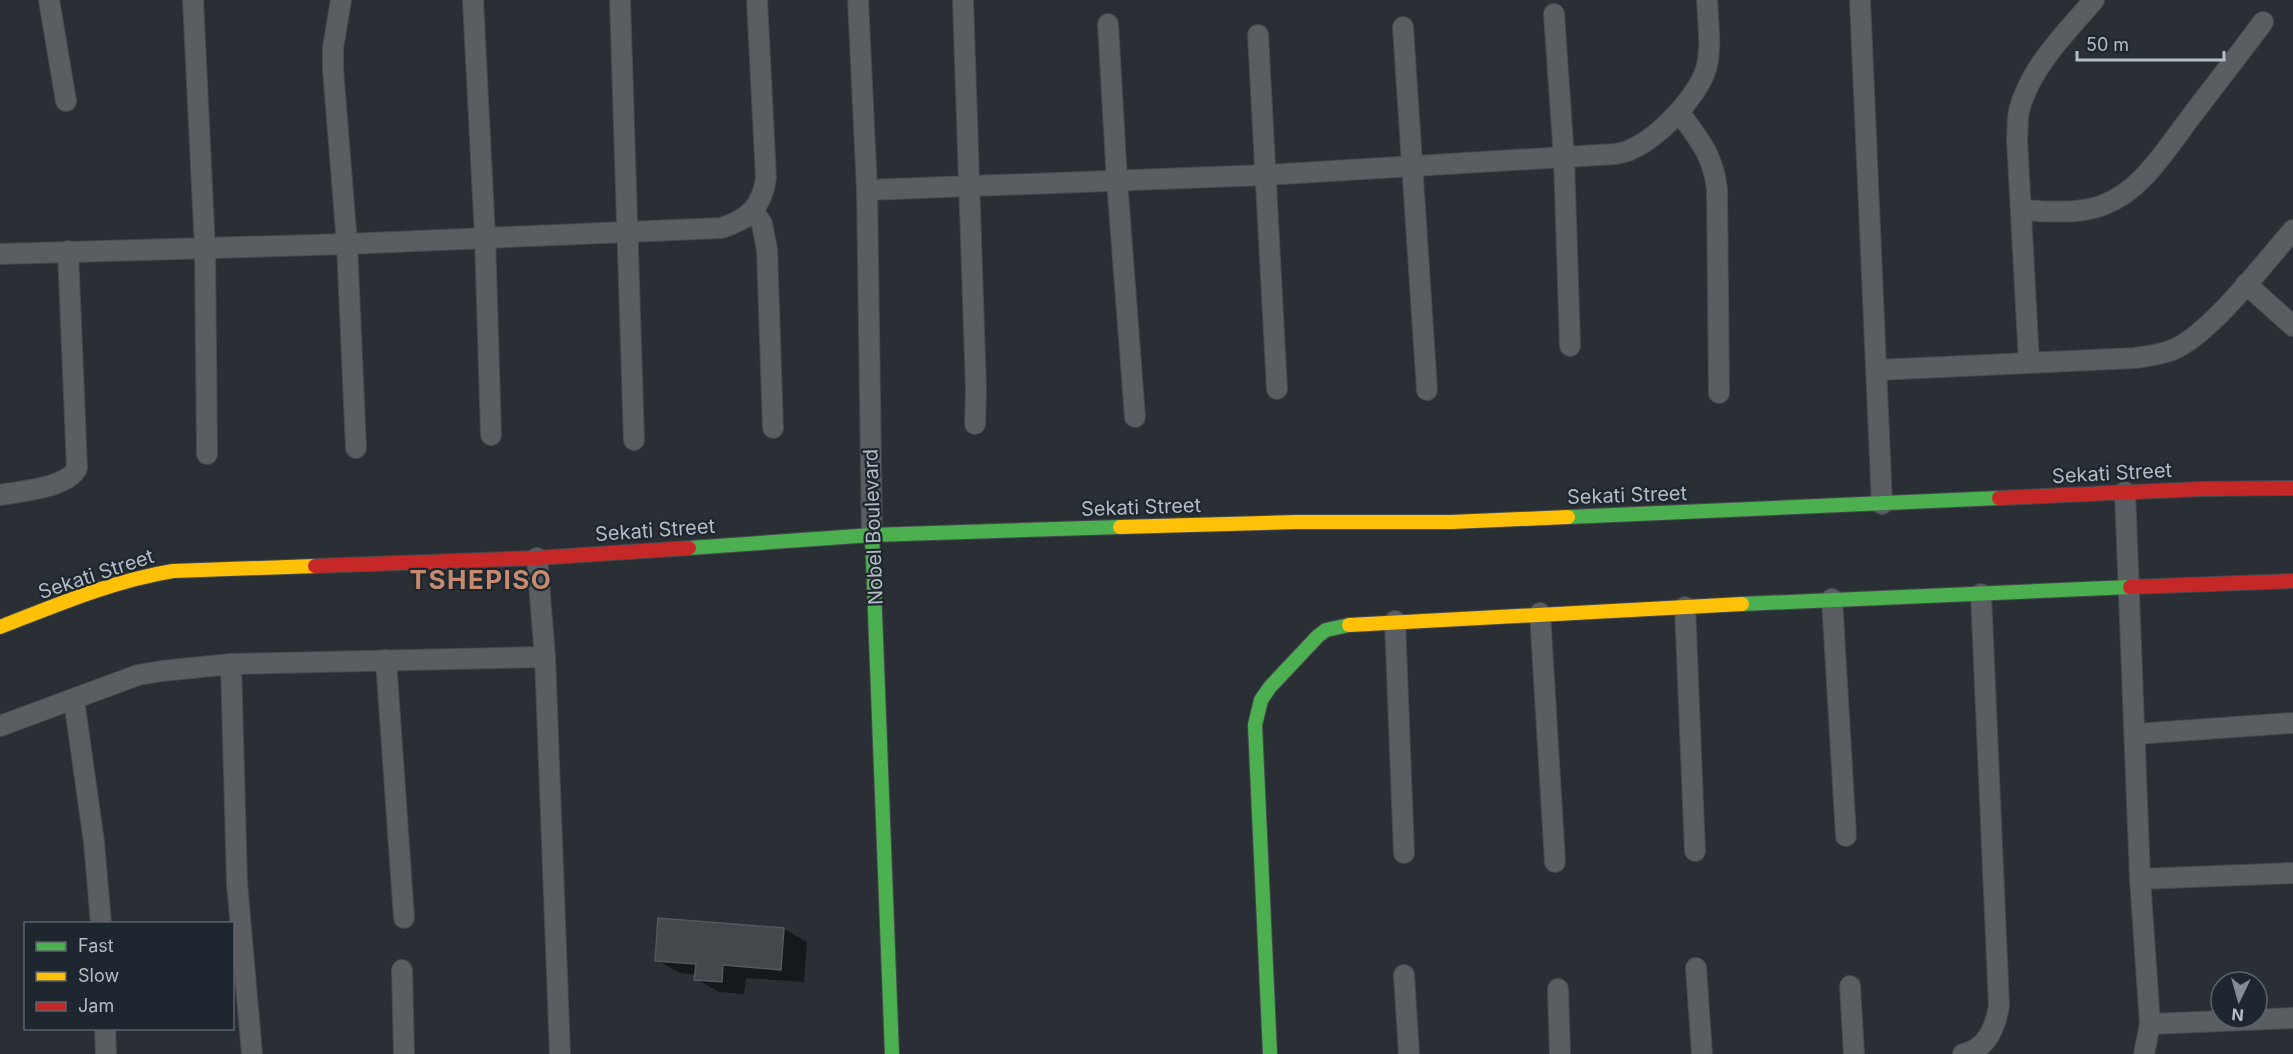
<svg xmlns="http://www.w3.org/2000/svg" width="2293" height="1054" font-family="Inter,sans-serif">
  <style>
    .shadow { fill: #0007 }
    .building { fill: #43484d; stroke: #52585d; stroke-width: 1.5 }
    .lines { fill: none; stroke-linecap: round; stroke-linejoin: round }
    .street-casing { stroke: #464a4e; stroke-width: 22 }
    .fast-casing { stroke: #464a4e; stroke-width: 16 }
    .slow-casing { stroke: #464a4e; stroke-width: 16 }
    .jam-casing { stroke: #464a4e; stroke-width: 16 }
    .street { stroke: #5a5e63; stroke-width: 20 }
    .fast { stroke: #4caf50; stroke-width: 14 }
    .slow { stroke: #ffc107; stroke-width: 14 }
    .jam { stroke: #c62828; stroke-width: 14 }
    .labels { text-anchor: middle; stroke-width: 4.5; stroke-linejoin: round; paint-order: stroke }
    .street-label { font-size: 20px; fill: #b4bdc5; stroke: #1e272f }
    .district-label { font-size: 26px; font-weight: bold; letter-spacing: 1.5px; fill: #c88a6c; stroke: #1e272f }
  </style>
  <rect width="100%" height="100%" fill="#2a2f35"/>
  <polygon class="shadow" points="660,920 784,929 807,942 804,982 746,978 744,994 719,992 696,979 696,975 680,973 657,960"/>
  <polygon class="building" points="658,918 784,928 781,970 723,965 722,982 694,980 696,964 655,961"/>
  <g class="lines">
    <defs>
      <g id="street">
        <polyline points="49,0 66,101"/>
        <polyline points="193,0 205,249 207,454"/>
        <polyline points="341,0 333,48 333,69 347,244 356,448"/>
        <polyline points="473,0 485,237 491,435"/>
        <polyline points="620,0 634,440"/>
        <polyline points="858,0 867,190 872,535"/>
        <polyline points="963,0 976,389 975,424"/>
        <polyline points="1860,0 1882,504"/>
        <polyline points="1554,14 1564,158 1570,346"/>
        <polyline points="1108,24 1117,181 1135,417"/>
        <polyline points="1403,27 1427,390"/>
        <polyline points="1258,35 1277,389"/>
        <path d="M1679 112C1699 139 1713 155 1717 189L1719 393"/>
        <path d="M867 190 1265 175 1615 154C1620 153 1627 152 1632 149 1659 137 1697 97 1706 69 1712 48 1708 22 1707 0"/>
        <path d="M2021 210C2047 211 2078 215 2103 205 2144 190 2170 143 2196 110 2218 81 2241 52 2263 22"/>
        <polyline points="754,211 762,224 767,249 773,428"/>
        <path d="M0 254 347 244 721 228C748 220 762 207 766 178L757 0"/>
        <polyline points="2246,284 2293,326"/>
        <path d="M2029 362 2017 139C2018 129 2017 120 2019 111 2030 67 2066 33 2094 0"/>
        <path d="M1877 370 2135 358C2148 356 2160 355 2172 350 2210 335 2264 263 2293 230"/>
        <polyline points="2125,492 2140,879 2150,1024 2144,1054"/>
        <path d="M0 495C20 491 68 488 77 468L68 251"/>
        <polyline points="537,558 545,657 560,1054"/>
        <polyline points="1832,599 1846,836"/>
        <polyline points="1685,607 1695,851"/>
        <polyline points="1540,613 1555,862"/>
        <polyline points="1395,621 1404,853"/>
        <polyline points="386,660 404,918"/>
        <polyline points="231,664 237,883 252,1054"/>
        <polyline points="74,700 94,842 101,924"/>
        <polyline points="0,726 138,675 162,671 231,664 545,657"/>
        <polyline points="2135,734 2293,723"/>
        <polyline points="2140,879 2293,873"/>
        <polyline points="1696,968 1702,1054"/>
        <polyline points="402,970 404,1054"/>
        <polyline points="1404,975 1409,1054"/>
        <polyline points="1850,986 1854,1054"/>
        <polyline points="1558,989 1560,1054"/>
        <polyline points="2150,1024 2293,1018"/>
        <polyline points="105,1028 106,1054"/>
        <path d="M1963 1054C1987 1049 1995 1028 1999 1006L1981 594"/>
      </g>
      <g id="fast">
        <polyline points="1568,517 1999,498"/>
        <polyline points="872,535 892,1054"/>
        <polyline points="689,548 872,535 1120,527"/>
        <polyline points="1742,604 2130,587"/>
        <polyline points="1270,1054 1255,725 1261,700 1270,687 1318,636 1326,630 1349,625"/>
      </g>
      <g id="slow">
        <polyline points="1120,527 1296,522 1452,522 1568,517"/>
        <polyline points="1349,625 1742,604"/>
        <path d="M0 627C57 605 112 581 173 571L315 566"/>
      </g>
      <g id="jam">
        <polyline points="1999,498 2201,489 2293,488"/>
        <polyline points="315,566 537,558 689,548"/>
        <polyline points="2130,587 2293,581"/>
      </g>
    </defs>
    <use href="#street" class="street-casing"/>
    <use href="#fast" class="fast-casing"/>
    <use href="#slow" class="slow-casing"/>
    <use href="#jam" class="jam-casing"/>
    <use href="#street" class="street"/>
    <use href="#fast" class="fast"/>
    <use href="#slow" class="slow"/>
    <use href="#jam" class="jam"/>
  </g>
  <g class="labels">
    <g class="street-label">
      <text transform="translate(2112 473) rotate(-3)" y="7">Sekati Street</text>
      <text transform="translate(1627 495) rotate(-2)" y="7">Sekati Street</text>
      <text transform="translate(1141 507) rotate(-2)" y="7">Sekati Street</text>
      <text transform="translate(873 527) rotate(-92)" y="7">Nobel Boulevard</text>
      <text transform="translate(655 530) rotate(-4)" y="7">Sekati Street</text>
      <text transform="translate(96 574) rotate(-18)" y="7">Sekati Street</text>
    </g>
    <g class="district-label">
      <text x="481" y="589">TSHEPISO</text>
    </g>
  </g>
  <rect x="24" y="922" width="210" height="108" fill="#1e272f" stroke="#5a636b" stroke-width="1.5"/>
  <rect x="36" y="942" width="30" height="9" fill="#4caf50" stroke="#5a636b" stroke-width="1.5"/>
  <text x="78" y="952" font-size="18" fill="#b4bdc5">Fast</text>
  <rect x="36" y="972" width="30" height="9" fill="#ffc107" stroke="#5a636b" stroke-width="1.5"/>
  <text x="78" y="982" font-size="18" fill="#b4bdc5">Slow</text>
  <rect x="36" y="1002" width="30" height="9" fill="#c62828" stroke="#5a636b" stroke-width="1.5"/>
  <text x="78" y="1012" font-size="18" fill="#b4bdc5">Jam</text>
  <g transform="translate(2239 1000) rotate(185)"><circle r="28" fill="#1e272f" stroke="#5a636b" stroke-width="1.5"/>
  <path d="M0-4.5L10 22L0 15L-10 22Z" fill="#848b93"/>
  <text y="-9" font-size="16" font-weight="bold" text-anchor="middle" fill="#b4bdc5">N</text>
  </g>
  <path d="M2077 51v9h147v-9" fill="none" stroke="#b4bdc5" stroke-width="3"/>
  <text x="2086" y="51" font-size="18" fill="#b4bdc5" stroke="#1e272f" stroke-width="4.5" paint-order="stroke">50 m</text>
</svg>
